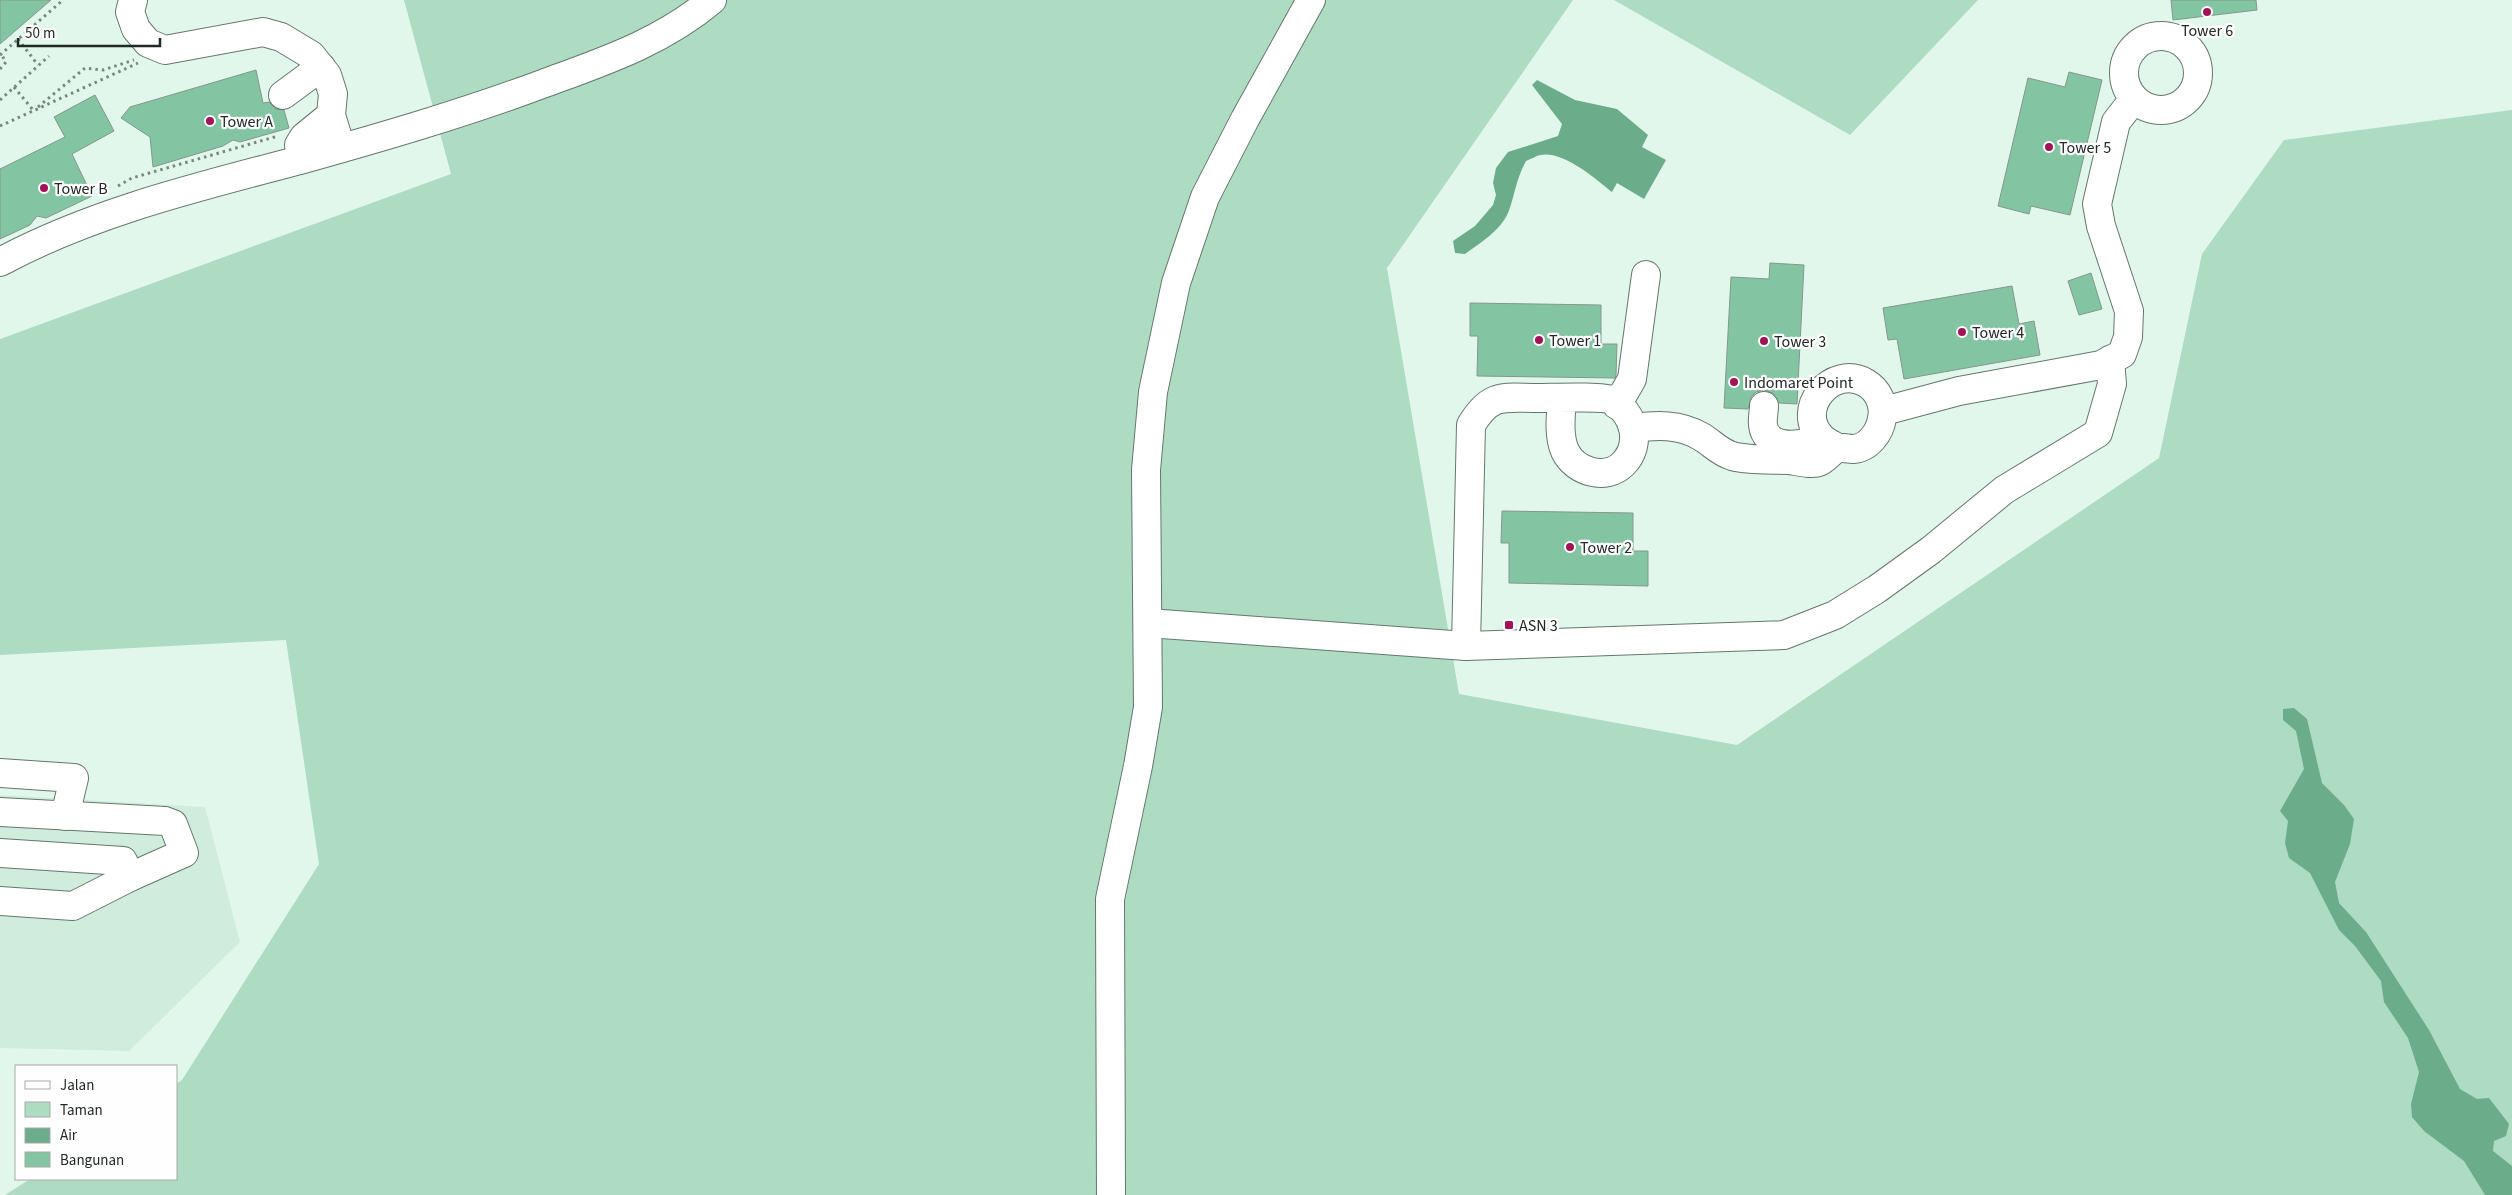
<svg xmlns="http://www.w3.org/2000/svg" width="2512" height="1195" font-family="'Source Sans 3',sans-serif">
  <style>
    .built { fill: #d0ecdc }
    .green { fill: #addcc2 }
    .water { fill: #6bac8a }
    .building { fill: #83c5a2; stroke: #84978c }
    .lines { fill: none; stroke-linecap: round; stroke-linejoin: round }
    .minor-casing { stroke: #65776c; stroke-width: 30 }
    .path { stroke: #79877e; stroke-width: 3; stroke-dasharray: 2.5 4; stroke-linecap: butt }
    .minor { stroke: #fff; stroke-width: 28 }
    .poi-dot { fill: #a31357; stroke: #fefefe; stroke-width: 2 }
    .labels { text-anchor: middle; stroke-width: 4.5; stroke-linejoin: round; paint-order: stroke }
    .poi-label { font-size: 16px; fill: #212924; stroke: #fefefe; text-anchor: start }
  </style>
  <rect width="100%" height="100%" fill="#e2f7eb"/>
  <polygon class="built" points="0,795 205,807 240,942 129,1051 0,1048"/>
  <g class="green">
    <polygon points="404,0 1573,0 1387,268 1459,694 1737,745 2159,458 2202,254 2284,140 2512,110 2512,1195 5,1195 30,1179 176,1179 176,1084 182,1080 319,864 286,640 0,655 0,339 451,174"/>
    <polygon points="1614,0 1978,0 1850,135"/>
  </g>
  <g class="water">
    <path d="M1537 80 1575 100 1617 109 1648 135 1642 147 1666 160 1644 199 1617 183 1612 192C1596 179 1563 150 1540 155 1536 156 1531 159 1526 161 1515 181 1515 196 1508 213 1500 231 1480 243 1465 254L1455 253 1453 241 1475 226 1493 205 1496 195 1493 183 1496 168 1508 152 1558 136 1562 124 1532 85Z"/>
    <polygon points="2294,708 2307,719 2322,783 2344,805 2354,819 2350,844 2335,882 2339,903 2366,932 2429,1030 2460,1089 2477,1099 2489,1098 2509,1124 2506,1136 2494,1141 2493,1151 2512,1166 2512,1195 2485,1195 2464,1161 2424,1131 2412,1117 2411,1104 2419,1072 2408,1038 2384,1002 2381,981 2355,946 2339,930 2310,873 2289,858 2285,843 2288,821 2280,811 2304,769 2296,731 2283,720 2283,709"/>
  </g>
  <g class="building">
    <polygon points="0,0 51,0 0,44"/>
    <polygon points="2171,0 2256,0 2257,10 2173,20"/>
    <polygon points="256,70 263,103 269,102 276,109 284,110 289,128 240,142 233,140 223,146 153,167 150,137 121,118 130,107"/>
    <polygon points="2069,72 2102,80 2070,215 2031,206 2029,214 1998,206 2028,78 2065,87"/>
    <polygon points="95,95 114,131 72,154 92,196 46,218 37,216 30,225 0,239 0,169 65,137 54,117"/>
    <polygon points="1770,263 1804,265 1797,404 1779,403 1773,393 1764,390 1756,392 1751,397 1748,409 1724,408 1731,277 1769,279"/>
    <polygon points="2091,273 2102,309 2079,315 2068,281"/>
    <polygon points="2012,286 2019,324 2034,321 2040,355 1904,379 1897,339 1888,340 1883,308"/>
    <polygon points="1470,303 1601,305 1601,344 1617,344 1616,375 1615,378 1477,376 1478,336 1470,336"/>
    <polygon points="1502,511 1633,513 1633,551 1648,551 1648,586 1509,583 1509,543 1501,543"/>
  </g>
  <g class="lines">
    <defs>
      <g id="minor">
        <polyline points="133,0 130,12 136,29 148,43 165,50 263,32 281,37 311,55 327,75 333,94 331,115 341,148"/>
        <circle cx="2161" cy="73" r="37"/>
        <polyline points="283,95 321,67"/>
        <polyline points="302,159 299,145 304,137 331,115"/>
        <path d="M0 262C93 212 198 187 300 160 382 137 465 113 545 83 605 61 662 42 712 0"/>
        <polyline points="1617,405 1632,379 1646,275"/>
        <path d="M1764 406C1764 412 1762 419 1763 425 1765 447 1793 447 1808 442"/>
        <polyline points="1884,411 1959,391 2101,365 2122,354 2128,337 2129,311 2101,226 2097,204 2116,122 2134,99"/>
        <path d="M1634 428C1657 425 1679 424 1700 436 1711 442 1719 452 1732 456 1750 461 1771 459 1789 460 1797 461 1812 465 1819 462 1826 459 1831 451 1838 448 1842 447 1848 449 1853 449 1869 448 1880 432 1882 418 1885 405 1878 390 1866 383 1832 363 1793 410 1822 438 1826 442 1833 445 1838 448"/>
        <polyline points="1148,623 1466,646 1784,635 1835,615 1877,589 1931,550 2004,490 2098,433 2112,384 2110,360"/>
        <path d="M1466 646 1471 425C1491 392 1503 398 1539 398 1552 398 1603 396 1611 400 1634 412 1643 444 1623 464 1606 481 1575 472 1565 451 1558 435 1561 415 1562 398"/>
        <polyline points="0,773 74,778 65,816"/>
        <polyline points="0,812 165,821 173,824 184,853 130,877"/>
        <polyline points="0,853 123,861 130,877 73,906 0,901"/>
        <polyline points="1111,1195 1110,899 1138,766 1148,707 1146,470 1153,392 1176,283 1205,197 1245,119 1311,0"/>
      </g>
    </defs>
    <use href="#minor" class="minor-casing"/>
    <g class="path">
      <polyline points="18,39 38,65"/>
      <polyline points="0,55 63,0"/>
      <polyline points="0,69 6,62 1,54"/>
      <polyline points="14,87 33,110"/>
      <polyline points="0,100 49,56"/>
      <polyline points="38,107 85,68 103,70 134,60"/>
      <polyline points="0,126 138,63"/>
      <polyline points="118,186 132,178 278,136"/>
    </g>
    <use href="#minor" class="minor"/>
  </g>
  <g class="poi-dot">
    <circle cx="2207" cy="12" r="5"/>
    <circle cx="210" cy="121" r="5"/>
    <circle cx="2049" cy="147" r="5"/>
    <circle cx="44" cy="188" r="5"/>
    <circle cx="1962" cy="332" r="5"/>
    <circle cx="1539" cy="340" r="5"/>
    <circle cx="1764" cy="341" r="5"/>
    <circle cx="1734" cy="382" r="5"/>
    <circle cx="1570" cy="547" r="5"/>
    <rect x="1504" y="620" width="10" height="10" rx="2.5"/>
  </g>
  <g class="labels">
    <g class="poi-label">
      <text x="2207" y="36" text-anchor="middle">Tower 6</text>
      <text x="220" y="127">Tower A</text>
      <text x="2059" y="153">Tower 5</text>
      <text x="54" y="194">Tower B</text>
      <text x="1972" y="338">Tower 4</text>
      <text x="1549" y="346">Tower 1</text>
      <text x="1774" y="347">Tower 3</text>
      <text x="1744" y="388">Indomaret Point</text>
      <text x="1580" y="553">Tower 2</text>
      <text x="1519" y="631">ASN 3</text>
    </g>
  </g>
  <rect x="15" y="1065" width="162" height="115" fill="#fefefe" stroke="#a6a9a7"/>
  <rect x="25" y="1081" width="25" height="8" fill="#ffffff" stroke="#a6a9a7"/>
  <text x="60" y="1090" font-size="15" fill="#212924">Jalan</text>
  <rect x="25" y="1102" width="25" height="15" fill="#addcc2" stroke="#a6a9a7"/>
  <text x="60" y="1115" font-size="15" fill="#212924">Taman</text>
  <rect x="25" y="1128" width="25" height="15" fill="#6bac8a" stroke="#a6a9a7"/>
  <text x="60" y="1140" font-size="15" fill="#212924">Air</text>
  <rect x="25" y="1152" width="25" height="15" fill="#83c5a2" stroke="#a6a9a7"/>
  <text x="60" y="1165" font-size="15" fill="#212924">Bangunan</text>
  <path d="M18 38v8h142v-8" fill="none" stroke="#212924" stroke-width="2.5"/>
  <text x="25" y="38" font-size="15" fill="#212924" stroke="#fefefe" stroke-width="4" paint-order="stroke">50 m</text>
</svg>
